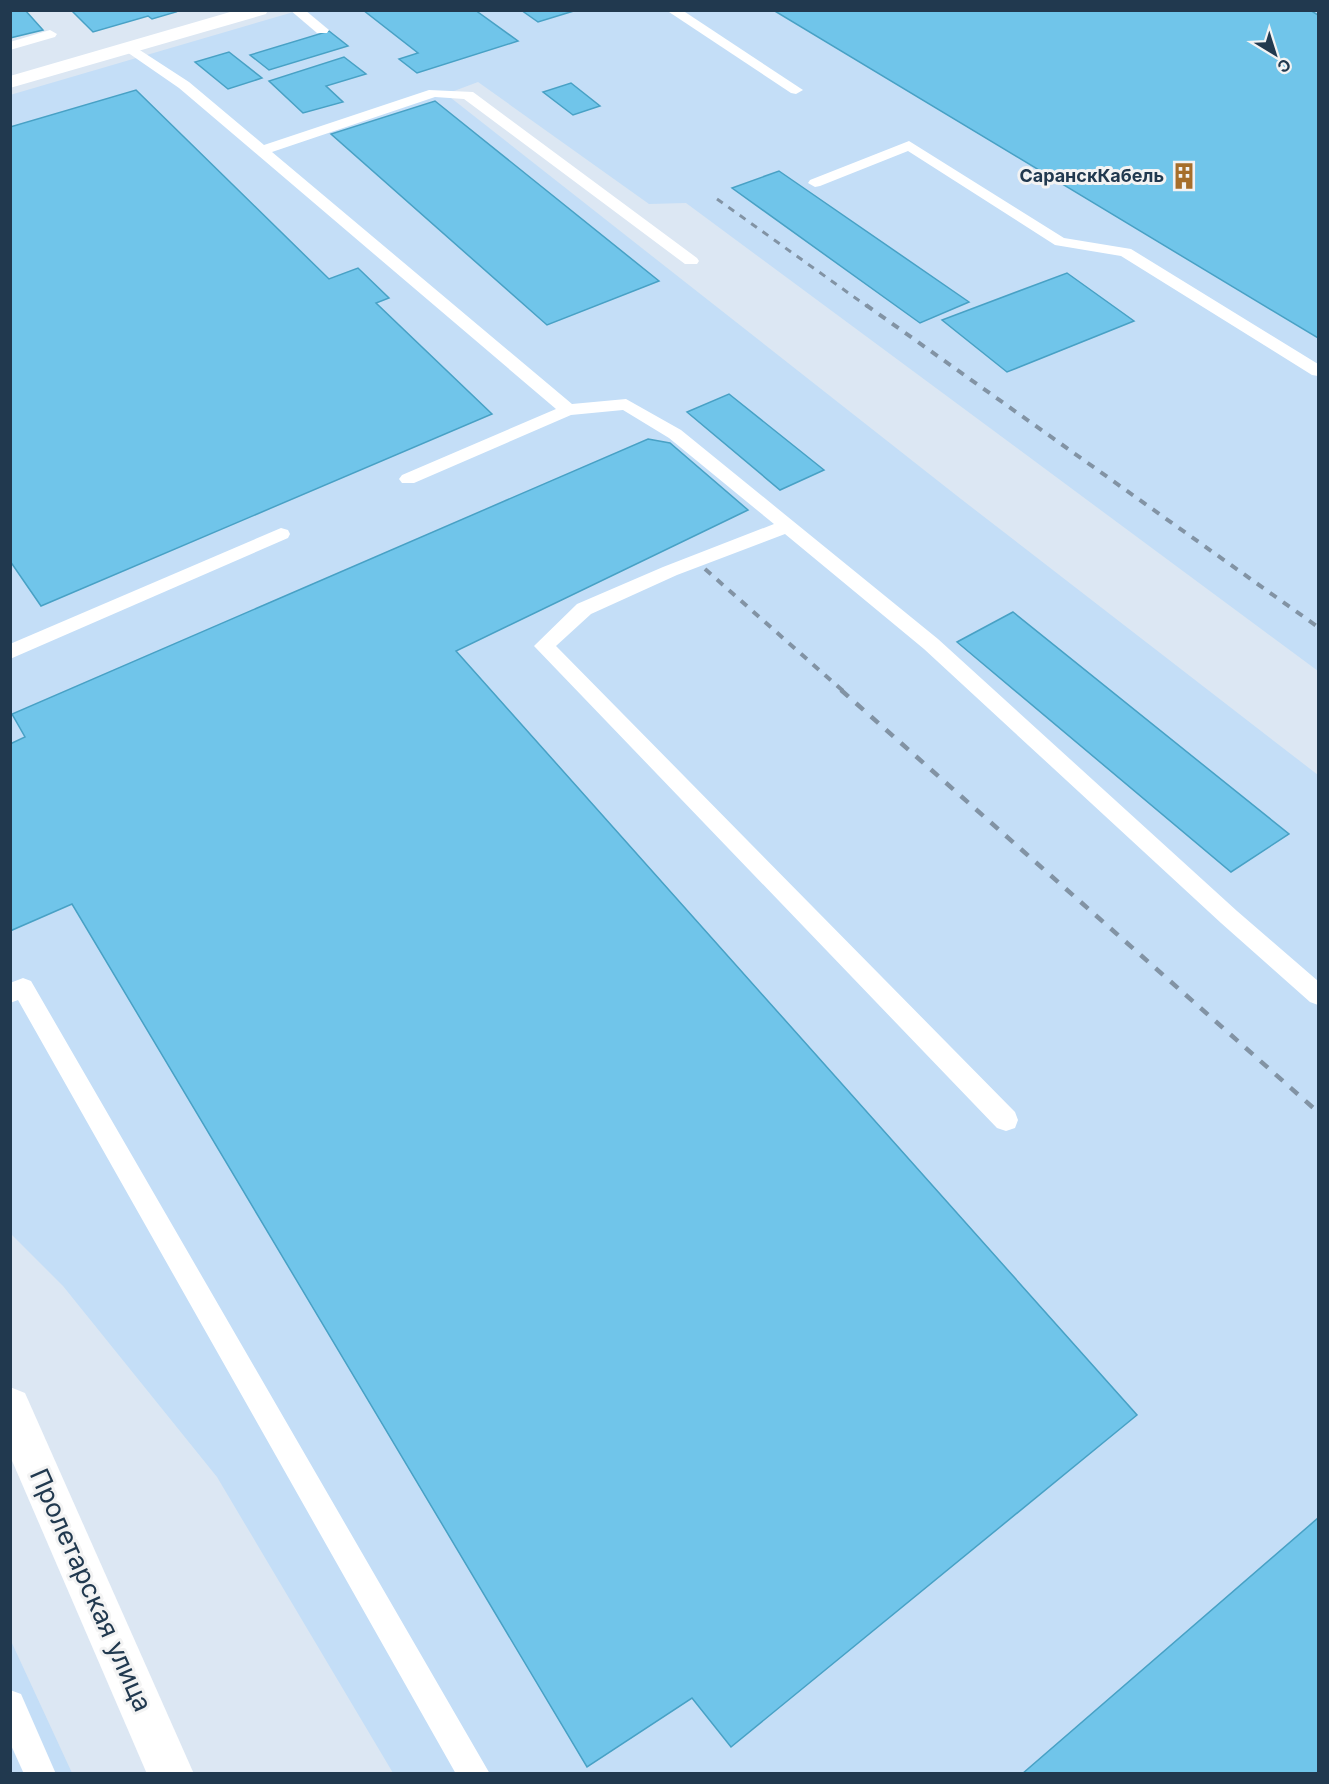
<svg xmlns="http://www.w3.org/2000/svg" width="1329" height="1784" font-family="Inter,sans-serif">
  <style>
    .built { fill: #c4def7 }
    .building { fill: #70c5ea; stroke: #48a1c5; stroke-width: 1.5 }
    .lines { fill: none; stroke-linecap: round; stroke-linejoin: round }
    .service { fill: #fff; fill-rule: evenodd }
    .tertiary { fill: #fff; fill-rule: evenodd }
    .rail-far2 { stroke: #8293a4; stroke-width: 3; stroke-dasharray: 7 7; stroke-linecap: butt }
    .rail-far1 { stroke: #8293a4; stroke-width: 4; stroke-dasharray: 8 8; stroke-linecap: butt }
    .rail { stroke: #8293a4; stroke-width: 4.5; stroke-dasharray: 10 10; stroke-linecap: butt }
    .labels { text-anchor: middle; stroke-width: 6; stroke-linejoin: round; paint-order: stroke }
    .far-poi-label { font-size: 18px; font-weight: bold; fill: #21394f; stroke: #f3f3f3; text-anchor: end }
    .near-street-label { font-size: 26px; fill: #21394f; stroke: #f3f3f3 }
  </style>
  <rect width="100%" height="100%" fill="#dce7f3"/>
  <g class="built">
    <polygon points="297,11 1318,11 1318,671 686,203 649,204 478,82 446,94 961,499 1318,775 1318,1773 393,1773 217,1477 63,1286 11,1234 10,95"/>
    <polygon points="11,1641 72,1773 11,1773"/>
  </g>
  <g class="building">
    <polygon points="10,10 25,10 43,30 10,38"/>
    <polygon points="71,10 174,10 176,12 152,19 148,16 93,32"/>
    <polygon points="363,10 475,10 518,41 417,73 399,59 418,53"/>
    <polygon points="521,10 577,10 538,22"/>
    <polygon points="773,10 1310,10 1318,15 1318,338"/>
    <polygon points="329,31 348,46 269,70 250,55"/>
    <polygon points="229,52 262,78 228,89 195,62"/>
    <polygon points="344,57 366,74 326,86 343,102 303,113 269,81"/>
    <polygon points="571,83 600,106 573,115 543,92"/>
    <polygon points="136,90 329,279 358,268 389,298 376,303 492,414 41,606 10,561 10,127"/>
    <polygon points="435,101 659,281 547,325 331,134"/>
    <polygon points="779,171 969,302 920,323 732,188"/>
    <polygon points="1067,273 1134,321 1007,372 942,320"/>
    <polygon points="729,394 824,470 780,490 687,412"/>
    <polygon points="648,439 670,443 748,510 456,651 1137,1415 731,1747 692,1698 587,1767 72,904 10,931 10,744 25,737 12,714"/>
    <polygon points="1013,612 1289,834 1231,872 957,642"/>
    <polygon points="1318,1518 1318,1774 1022,1774"/>
  </g>
  <g class="lines">
    <g class="service">
      <polygon points="290,10 305,10 329,30 327,33 317,33"/>
      <polygon points="666,10 682,10 803,90 796,94 791,93"/>
      <polygon points="50,30 57,34 55,37 10,50 10,42"/>
      <polygon points="129,43 189,82 264,145 429,90 473,92 697,258 699,261 697,264 685,264 464,99 435,97 272,152 572,404 626,399 681,430 938,639 1237,911 1318,981 1318,1005 1310,1002 1221,923 924,649 785,534 677,575 591,614 556,646 1015,1112 1018,1120 1015,1128 1006,1131 997,1128 534,646 577,604 663,567 774,524 669,438 623,410 571,415 414,483 402,483 399,479 402,475 556,409 179,88 124,50 122,47"/>
      <polygon points="909,141 1064,238 1131,249 1318,364 1318,376 1312,375 1121,256 1055,245 908,151 820,186 815,187 808,183 810,180"/>
      <polygon points="281,528 288,530 290,534 288,538 10,659 10,644"/>
      <polygon points="23,978 31,981 490,1774 456,1774 18,1000 10,1003 10,983"/>
      <polygon points="10,1690 21,1694 56,1774 24,1774 10,1743"/>
    </g>
    <g class="tertiary">
      <polygon points="237,10 268,10 266,14 10,88 10,76"/>
      <polygon points="10,1387 25,1393 194,1774 147,1774 10,1456"/>
    </g>
    <polyline class="rail-far2" points="717,199 868,307"/>
    <g class="rail-far1">
      <polyline points="866,305 1318,627"/>
      <polyline points="705,569 843,691"/>
    </g>
    <polyline class="rail" points="841,690 1318,1112"/>
  </g>
  <defs>
    <symbol id="building-bare" viewBox="-9 -9 18 18"><path d="M-4-6H4V6H1V3H-1V6H-4ZM-2.5-4.3h1.7v1.8h-1.7ZM.8-4.3h1.7v1.8H.8ZM-2.5-1h1.7V.8h-1.7ZM.8-1h1.7V.8H.8Z" fill="#a66e2b" stroke="#f3f3f3" stroke-width="2.5" paint-order="stroke"/></symbol>
  </defs>
  <g fill-rule="evenodd">
    <use href="#building-bare" x="1165" y="157" width="38" height="38"/>
  </g>
  <g class="labels">
    <g class="far-poi-label">
      <text x="1164" y="182">СаранскКабель</text>
    </g>
    <g class="near-street-label">
      <text transform="translate(91 1590) rotate(66)" y="9">Пролетарская улица</text>
    </g>
  </g>
  <rect width="1329" height="1784" fill="none" stroke="#21394f" stroke-width="24"/>
  <g transform="translate(1275 54) rotate(142)" stroke="#f3f3f3" stroke-width="4.5" paint-order="stroke">
  <path d="M0-4.5L10 22L0 15L-10 22Z" fill="#21394f"/>
  <text y="-9" font-size="16" font-weight="bold" text-anchor="middle" fill="#21394f">С</text>
  </g>
</svg>
